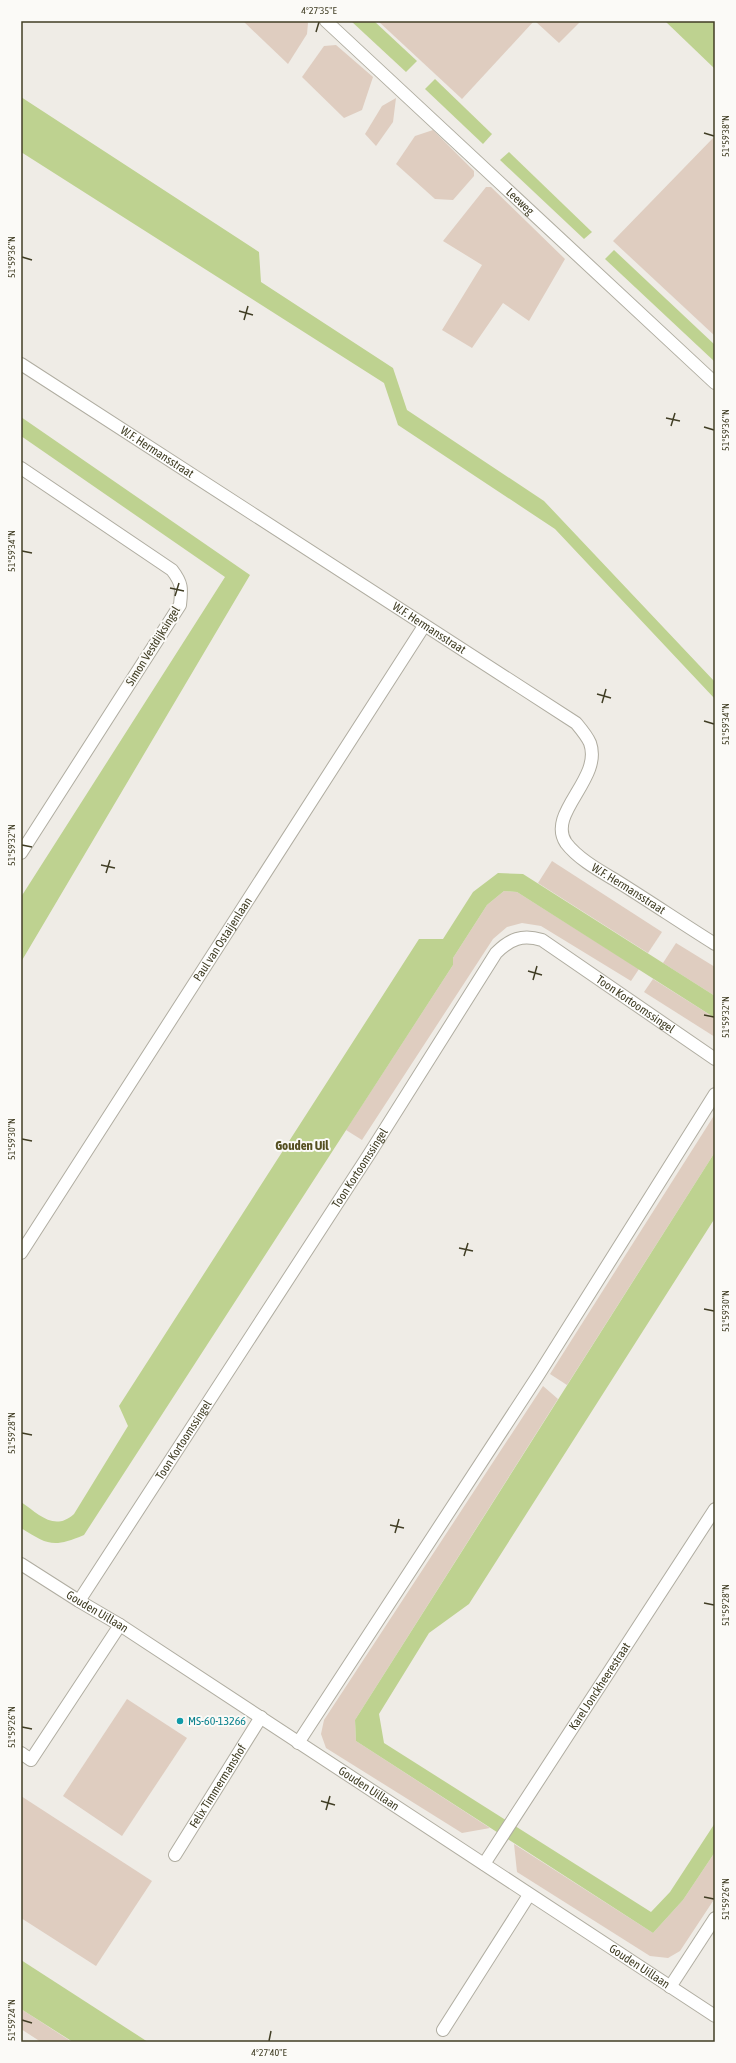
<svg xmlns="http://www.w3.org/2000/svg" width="736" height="2063" font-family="'Asap Condensed',sans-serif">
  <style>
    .green { fill: #dfcdc0 }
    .water { fill: #bed290 }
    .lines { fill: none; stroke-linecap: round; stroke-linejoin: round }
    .lane-casing { stroke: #b0ada1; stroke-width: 14 }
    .street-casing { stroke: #b0ada1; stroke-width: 14 }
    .lane { stroke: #fff; stroke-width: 12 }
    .street { stroke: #fff; stroke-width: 12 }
    .ticks { fill: none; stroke: #413e25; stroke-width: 1.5 }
    .culture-dot { fill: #0f9aa8; stroke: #fbfaf7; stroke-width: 1.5 }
    .labels { text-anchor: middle; stroke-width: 4; stroke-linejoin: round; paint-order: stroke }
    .street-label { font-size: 12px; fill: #413e25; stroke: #fbfaf7 }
    .culture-label { font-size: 12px; fill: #0d838f; stroke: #fbfaf7; text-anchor: start }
    .neighbourhood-label { font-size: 13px; font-weight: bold; fill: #544f20; stroke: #fbfaf7 }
    .neatline { fill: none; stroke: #413e25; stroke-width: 1.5 }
    .ticks-label { font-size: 10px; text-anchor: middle; fill: #413e25 }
  </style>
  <rect width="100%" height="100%" fill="#efece6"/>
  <g class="green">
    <polygon points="243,21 306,21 308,23 307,34 288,64"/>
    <polygon points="378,21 534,21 462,99"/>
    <polygon points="535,21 581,21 559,43"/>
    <polygon points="336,45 373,77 362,110 344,118 302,77 324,46"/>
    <polygon points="396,98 393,122 376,146 365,134 382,106"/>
    <polygon points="433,130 474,171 474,176 453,200 435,199 396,164 415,136"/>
    <polygon points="715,136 715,336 613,241"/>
    <polygon points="486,187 491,187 565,259 529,321 503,303 472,348 442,330 482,265 443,241"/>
    <polygon points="552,861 662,932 648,953 538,883"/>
    <polygon points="504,891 517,892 639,969 631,981 541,926 522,923 507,927 493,939 362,1140 346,1130 453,965 453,958 487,905"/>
    <polygon points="676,943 715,967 715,996 663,963"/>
    <polygon points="653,979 715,1018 715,1037 644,992"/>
    <polygon points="715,1114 715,1152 567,1385 550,1374"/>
    <polygon points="543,1386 558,1399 355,1720 356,1741 490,1828 462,1833 326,1748 321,1734 324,1720"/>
    <polygon points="127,1699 187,1738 122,1836 63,1796"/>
    <polygon points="21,1796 152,1881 96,1966 21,1918"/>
    <polygon points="514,1844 653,1933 683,1900 715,1852 715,1898 680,1951 668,1958 650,1956 517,1872"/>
    <polygon points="21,2009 72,2042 41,2042 21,2029"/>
  </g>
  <g class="water">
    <polygon points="351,21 374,21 417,61 406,72"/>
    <polygon points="665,21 715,21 715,69"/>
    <polygon points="435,79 492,134 483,144 425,89"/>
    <polygon points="21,97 259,252 261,282 393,368 407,410 544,501 715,682 715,699 555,529 398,425 384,383 21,152"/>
    <polygon points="509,152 592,232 584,239 500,160"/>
    <polygon points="614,250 715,345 715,362 605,259"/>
    <polygon points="21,417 250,575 21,962 21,897 225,577 21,436"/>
    <path d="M498 873 523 874 715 996V1018L517 892 504 891 487 905 453 958V965L84 1535C53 1548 48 1545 21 1528V1502C39 1514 54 1532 74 1514L128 1426 119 1406 419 939H443L473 892Z"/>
    <polygon points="715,1152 715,1218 469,1604 429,1633 379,1714 384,1743 651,1912 670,1892 715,1823 715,1852 683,1900 653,1933 356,1741 355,1720"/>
    <polygon points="21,1960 148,2042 73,2042 21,2009"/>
  </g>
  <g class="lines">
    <defs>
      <polyline id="lane" points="443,2030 529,1895"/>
      <g id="street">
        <path id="s1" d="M326 21 715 383"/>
        <path id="s2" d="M21 364 576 723C581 729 587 736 590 743 603 779 546 813 566 843 579 860 602 872 620 883 652 903 683 924 715 944"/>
        <path d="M21 468 172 570C182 583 182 588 180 605L21 853"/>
        <path id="s3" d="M21 1253 424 626"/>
        <path id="s4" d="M21 1564 79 1601 120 1625 715 2016"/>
        <path id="s5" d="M79 1601 370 1153 496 953C510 939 522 934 542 940L715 1059"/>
        <polyline points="298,1743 539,1374 715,1094"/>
        <polyline points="21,1753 31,1760 120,1625"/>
        <path id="s6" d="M175 1855 261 1717"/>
        <path id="s7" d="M484 1864 715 1509"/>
        <polyline points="670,1987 715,1918"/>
      </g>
    </defs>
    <use href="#lane" class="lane-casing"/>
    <use href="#street" class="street-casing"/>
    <use href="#lane" class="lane"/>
    <use href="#street" class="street"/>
  </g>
  <path class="ticks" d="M316 32 319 22M704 133 714 136M22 257 32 260M239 311 253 315M244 320 248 306M666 418 680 421M671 426 675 413M704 427 714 430M22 551 32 553M170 588 184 591M175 596 179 583M597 694 611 698M602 703 606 689M704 721 714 724M22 845 32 847M101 865 115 868M106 873 110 860M528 971 542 975M533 980 537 966M704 1015 714 1017M22 1139 32 1141M459 1248 473 1251M464 1256 468 1243M704 1309 714 1311M22 1433 32 1435M390 1525 404 1528M395 1533 399 1519M704 1603 714 1605M22 1727 32 1729M321 1801 335 1805M326 1810 330 1796M704 1897 714 1899M22 2020 32 2023M269 2041 271 2031"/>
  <circle class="culture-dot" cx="180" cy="1721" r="4"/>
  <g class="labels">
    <g class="street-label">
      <text dy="4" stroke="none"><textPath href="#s1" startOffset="265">Leeweg</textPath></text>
      <text dy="4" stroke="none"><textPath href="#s2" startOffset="162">W.F. Hermansstraat</textPath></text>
      <text dy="4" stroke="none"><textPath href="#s2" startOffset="486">W.F. Hermansstraat</textPath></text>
      <text transform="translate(153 646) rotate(-58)" y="4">Simon Vestdijksingel</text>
      <text dy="4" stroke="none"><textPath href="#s2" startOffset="871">W.F. Hermansstraat</textPath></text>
      <text dy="4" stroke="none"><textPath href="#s3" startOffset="373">Paul van Ostaijenlaan</textPath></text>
      <text dy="4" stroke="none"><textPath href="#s5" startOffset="935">Toon Kortoomssingel</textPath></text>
      <text dy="4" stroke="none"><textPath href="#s5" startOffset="516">Toon Kortoomssingel</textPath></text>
      <text dy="4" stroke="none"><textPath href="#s5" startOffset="192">Toon Kortoomssingel</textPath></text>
      <text dy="4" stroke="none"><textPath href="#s4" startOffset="90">Gouden Uillaan</textPath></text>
      <text dy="4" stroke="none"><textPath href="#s7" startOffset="212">Karel Jonckheerestraat</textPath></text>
      <text dy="4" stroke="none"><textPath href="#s6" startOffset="81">Felix Timmermanshof</textPath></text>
      <text dy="4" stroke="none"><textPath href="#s4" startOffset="414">Gouden Uillaan</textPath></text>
      <text dy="4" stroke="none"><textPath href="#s4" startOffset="738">Gouden Uillaan</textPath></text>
    </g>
    <g class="culture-label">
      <text x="188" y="1725">MS-60-13266</text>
    </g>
    <g class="neighbourhood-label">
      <text x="302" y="1150">Gouden Uil</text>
    </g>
  </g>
  <rect width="736" height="2063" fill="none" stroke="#fbfaf7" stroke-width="44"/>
  <rect x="22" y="22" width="692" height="2019" class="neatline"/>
  <g class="ticks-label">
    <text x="319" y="14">4°27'35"E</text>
    <text transform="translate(725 136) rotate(-90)" y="4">51°59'38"N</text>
    <text transform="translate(11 257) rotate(-90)" y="4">51°59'36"N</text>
    <text transform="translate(725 430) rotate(-90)" y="4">51°59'36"N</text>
    <text transform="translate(11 551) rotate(-90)" y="4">51°59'34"N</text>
    <text transform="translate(725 724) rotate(-90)" y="4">51°59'34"N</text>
    <text transform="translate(11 845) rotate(-90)" y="4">51°59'32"N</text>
    <text transform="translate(725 1017) rotate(-90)" y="4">51°59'32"N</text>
    <text transform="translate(11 1139) rotate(-90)" y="4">51°59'30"N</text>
    <text transform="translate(725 1311) rotate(-90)" y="4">51°59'30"N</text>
    <text transform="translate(11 1433) rotate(-90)" y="4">51°59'28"N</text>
    <text transform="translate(725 1605) rotate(-90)" y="4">51°59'28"N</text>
    <text transform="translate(11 1727) rotate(-90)" y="4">51°59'26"N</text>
    <text transform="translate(725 1899) rotate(-90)" y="4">51°59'26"N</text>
    <text transform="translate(11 2020) rotate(-90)" y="4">51°59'24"N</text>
    <text x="269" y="2056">4°27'40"E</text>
  </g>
</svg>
